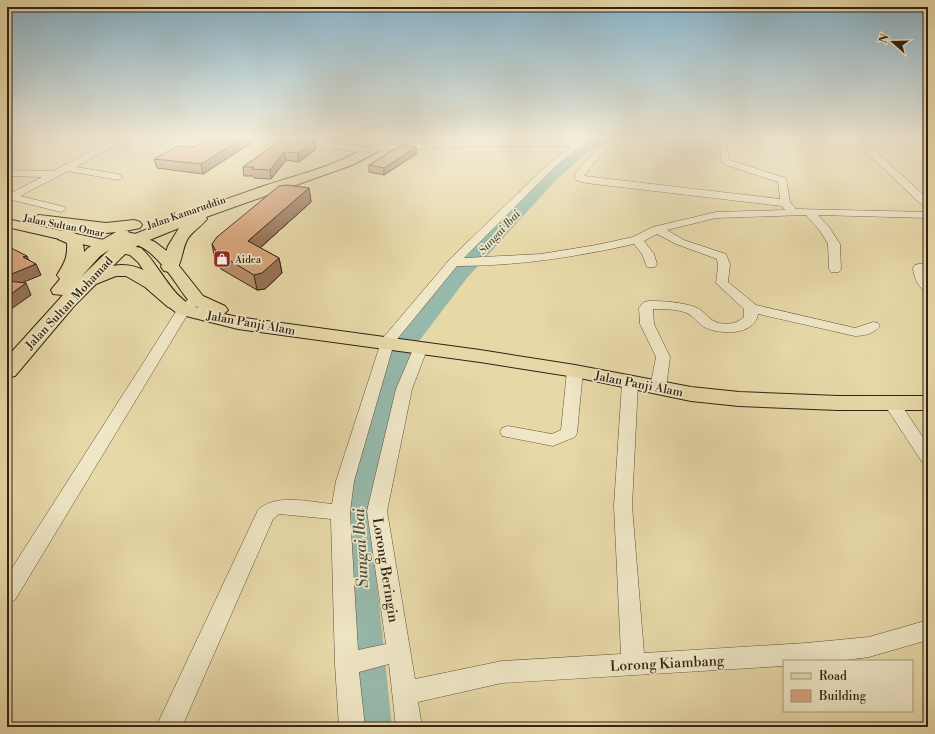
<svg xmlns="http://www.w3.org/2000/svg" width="935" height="734" font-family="'Libre Bodoni',serif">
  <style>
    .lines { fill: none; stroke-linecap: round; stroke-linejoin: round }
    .river { fill: #97b9ac; fill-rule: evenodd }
    .minor-casing { stroke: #60503a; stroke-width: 1 }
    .major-casing { stroke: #332216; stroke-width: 2 }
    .highway-casing { stroke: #332216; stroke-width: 2 }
    .minor { fill: #efe6c6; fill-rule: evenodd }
    .major { fill: #e7d8a8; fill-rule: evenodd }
    .highway { fill: #e7d8a8; fill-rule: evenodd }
    .wall { fill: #b88d6b; stroke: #332216 }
    .shaded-wall { fill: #967357; stroke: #332216 }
    .building { fill: #d6a47c; stroke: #332216 }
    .labels { text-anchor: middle; stroke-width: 3.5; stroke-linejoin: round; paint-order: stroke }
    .far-street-label { font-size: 10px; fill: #332216; stroke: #efe6c6 }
    .far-poi-label { font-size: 10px; fill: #332216; stroke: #efe6c6; text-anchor: start }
    .far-water-label { font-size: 11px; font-style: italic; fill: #514f43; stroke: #efe6c6 }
    .street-label { font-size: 12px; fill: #332216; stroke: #efe6c6 }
    .near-street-label { font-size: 14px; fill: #332216; stroke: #efe6c6 }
    .near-water-label { font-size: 16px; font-style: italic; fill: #514f43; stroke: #efe6c6 }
  </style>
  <rect width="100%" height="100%" fill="#e7d8a8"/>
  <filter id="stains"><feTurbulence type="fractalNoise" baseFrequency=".005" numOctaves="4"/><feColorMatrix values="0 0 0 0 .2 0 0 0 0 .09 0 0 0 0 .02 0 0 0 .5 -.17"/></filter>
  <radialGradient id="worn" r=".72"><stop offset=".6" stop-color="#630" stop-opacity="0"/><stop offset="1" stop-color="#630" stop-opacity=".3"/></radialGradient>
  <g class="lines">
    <polygon class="river" points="593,138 610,138 608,141 585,154 555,181 467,278 416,345 410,346 413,350 376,472 371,504 370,518 392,727 352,727 340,518 348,472 389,350 393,345 399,344 397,340 400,335 453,270 545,175 575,148"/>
    <defs>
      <g id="minor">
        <polygon points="27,138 128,138 76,167 118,174 123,177 118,180 68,171 20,196 65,207 66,209 61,212 12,200 7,202 7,195 42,177 7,176 7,170 53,171 110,142 31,142 28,141"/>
        <polygon points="242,138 306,139 361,146 365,149 361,152 306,145 246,141"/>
        <path d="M584 138H594L575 150 553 169 464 258 541 254 596 245 633 237 653 227 716 212 785 210 782 206 586 183 576 180 574 176C588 157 603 138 628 138L600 155 584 176 780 199 778 182 726 165 722 162 717 138H725L729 159 732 161 786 178 790 202 796 209 928 212V218L818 215 829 227 840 244 841 269 839 272H831L829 269 828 244 820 231 806 215 716 218 667 230 684 240 726 254 730 264 728 282 756 305 855 328 873 322 878 323 880 326C875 333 864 336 855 336L758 314C755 336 719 335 704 327 697 323 694 316 687 313 677 309 663 309 653 309L654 324 670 357 666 388 664 391 658 393 652 391 650 388 656 357 640 324 639 308 644 302 649 301C664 301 681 302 695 307 702 309 706 316 712 320 721 326 736 325 744 317V309L716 283 718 267 717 259 676 244 657 234 644 241 654 254 657 264 655 267H647L642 254 634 244C576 257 518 266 457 266L394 343 354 481 350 512 358 650 386 644 367 511 396 389 414 347 416 344 421 343 426 344 428 347 412 389 387 511 415 679 502 661 621 654 614 506 622 383 625 380 630 378 635 380 638 383 632 506 644 653 806 643 869 637 928 620V640L869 657 838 661H784V666L502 683 418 702 422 727H396L389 664 359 672 365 727H339L335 664 331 519 279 514 273 519 182 727H156L258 510C275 493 310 502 332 504L336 481 382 339 450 259 547 165 570 146H479L374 151 371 150 370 148 371 146 479 140H579Z"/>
        <path d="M787 138C810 138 852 135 871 147L928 199V208L924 207 865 151 858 146 791 141Z"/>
        <path d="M919 264H928V272H926L928 279V292C918 289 914 277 913 268L915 265Z"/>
        <polygon points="195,297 200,298 202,301 189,312 15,600 7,603 7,576 177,310 190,298"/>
        <polygon points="575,366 580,368 583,371 577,433 575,437 553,446 502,436 500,432 502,428 508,426 552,434 561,430 567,371 570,368"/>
        <polygon points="892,399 898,400 928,445 928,464 922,462 884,404 886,400"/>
      </g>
      <path id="major" d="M7 219 141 248C160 265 173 302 199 308L191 304C177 286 164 262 145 249 136 243 126 242 116 239L113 236 116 233 121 231 136 234 155 242 168 252 203 296 225 306 228 310 224 314 238 317 480 350 575 365 691 387 739 392 838 396H928V410H838L739 406 691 401 575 377 480 362 238 329 178 314 169 307 138 262 130 255 7 227Z"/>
      <path id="highway" d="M378 138H392L379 151 352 165 206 217 207 219C201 227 192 231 187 240 182 250 182 262 176 271L170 272 164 271 161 267 168 246 179 228 142 243 127 252 113 266C141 260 162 282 182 299L185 303 182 307 175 309 168 307 145 287 126 276H116L96 284 74 306 15 376 7 378V357L63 295 53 294 51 290 60 279 57 275C64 264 68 257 67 243L58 239 56 235 58 231C74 228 84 237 84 252L88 248 116 232 106 233 39 225 33 223 31 220 33 217 39 215 106 223 134 220 140 222 142 225 140 228 125 231H128L130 236C174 218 219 201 264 186 302 173 347 164 378 138ZM109 250 81 277 100 256Z"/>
    </defs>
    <use href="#minor" class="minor-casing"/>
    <use href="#major" class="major-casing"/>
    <use href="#highway" class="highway-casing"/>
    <use href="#minor" class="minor"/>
    <use href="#major" class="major"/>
    <use href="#highway" class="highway"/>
  </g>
  <g class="wall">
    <polygon points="285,138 316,149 299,162 286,160 271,179 254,178 253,176 244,176 243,167"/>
    <polygon points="251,143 203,174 157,168 154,159 194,147"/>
    <polygon points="416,147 416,154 384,175 369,172 369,165"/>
    <polygon points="309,188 311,202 260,248 279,258 282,273 265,289 257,290 221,269 215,260 212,244"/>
  </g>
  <g class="shaded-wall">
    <polygon points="243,138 250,138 251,143 203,174 201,164"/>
    <polygon points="315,141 316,149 299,162 298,153"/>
    <polygon points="416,147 416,154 384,175 384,168"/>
    <polygon points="284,152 286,160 271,179 270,170"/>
    <polygon points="309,188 311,202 251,256 248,241"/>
    <polygon points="27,256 31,266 36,264 41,275 7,289 7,276 23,257"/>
    <polygon points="279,258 282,273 265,289 257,290 254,275"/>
    <polygon points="26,283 31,295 7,312 7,297"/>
  </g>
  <g class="building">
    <polygon points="210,138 243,138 201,164 154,159 178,146 194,147"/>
    <polygon points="285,138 292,138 315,141 298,153 284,152 270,170 252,169 254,167 243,167"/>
    <polygon points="401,145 416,147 384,168 369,165"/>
    <polygon points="287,185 309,188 248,241 279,258 262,273 254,275 217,253 212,244 217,237 279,186"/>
    <polygon points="7,247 9,248 11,248 27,256 23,257 36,264 7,276"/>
    <polygon points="7,281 26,283 7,297"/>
  </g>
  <linearGradient id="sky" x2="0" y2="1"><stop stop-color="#87b6d0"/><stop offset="0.57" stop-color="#f4edd8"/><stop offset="1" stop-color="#f4edd8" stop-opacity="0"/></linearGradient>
  <rect width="935" height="241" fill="url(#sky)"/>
  <defs>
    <symbol id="shop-square" viewBox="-11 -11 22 22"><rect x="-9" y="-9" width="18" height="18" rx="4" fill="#8f2418" stroke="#efe6c6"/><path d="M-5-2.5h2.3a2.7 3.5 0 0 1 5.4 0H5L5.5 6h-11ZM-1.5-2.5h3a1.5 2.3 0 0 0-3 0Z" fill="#fff"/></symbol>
  </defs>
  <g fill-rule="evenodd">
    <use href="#shop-square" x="212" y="249" width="20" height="20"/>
  </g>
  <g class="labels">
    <g class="far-street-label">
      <text transform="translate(186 212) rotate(-19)" y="4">Jalan Kamaruddin</text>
      <text transform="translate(64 225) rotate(11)" y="4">Jalan Sultan Omar</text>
    </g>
    <g class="far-poi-label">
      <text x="235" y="263">Aidea</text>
    </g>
    <g class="far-water-label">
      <text transform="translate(499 232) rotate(-47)" y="4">Sungai Ibai</text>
    </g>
    <g class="street-label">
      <text transform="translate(69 303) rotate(-47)" y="4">Jalan Sultan Mohamad</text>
      <text transform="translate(251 323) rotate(10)" y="4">Jalan Panji Alam</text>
      <text transform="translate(639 384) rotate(11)" y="4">Jalan Panji Alam</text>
    </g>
    <g class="near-street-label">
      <text transform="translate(386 570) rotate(81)" y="5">Lorong Beringin</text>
      <text transform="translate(667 663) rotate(-3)" y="5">Lorong Kiambang</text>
    </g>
    <g class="near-water-label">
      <text transform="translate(360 548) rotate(-93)" y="6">Sungai Ibai</text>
    </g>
  </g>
  <rect width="935" height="734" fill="none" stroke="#e7d8a8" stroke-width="24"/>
  <rect x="8" y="8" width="919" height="718" fill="none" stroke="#332216" stroke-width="2"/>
  <rect x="12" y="12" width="911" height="710" fill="none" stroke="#332216"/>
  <rect x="783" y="660" width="130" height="52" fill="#efe6c6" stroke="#a49880"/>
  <rect x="791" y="673" width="20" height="6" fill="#e7d8a8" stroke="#a49880"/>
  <text x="819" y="680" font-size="12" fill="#332216">Road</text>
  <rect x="791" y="690" width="20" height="12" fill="#d6a47c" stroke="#a49880"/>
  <text x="819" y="700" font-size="12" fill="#332216">Building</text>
  <g transform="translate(893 42) rotate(290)" stroke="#efe6c6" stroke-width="3" paint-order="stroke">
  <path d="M0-3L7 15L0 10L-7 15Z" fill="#332216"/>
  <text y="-6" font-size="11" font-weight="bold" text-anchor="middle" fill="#332216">N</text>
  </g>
  <rect width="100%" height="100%" filter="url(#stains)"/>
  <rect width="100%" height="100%" fill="url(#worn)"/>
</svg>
